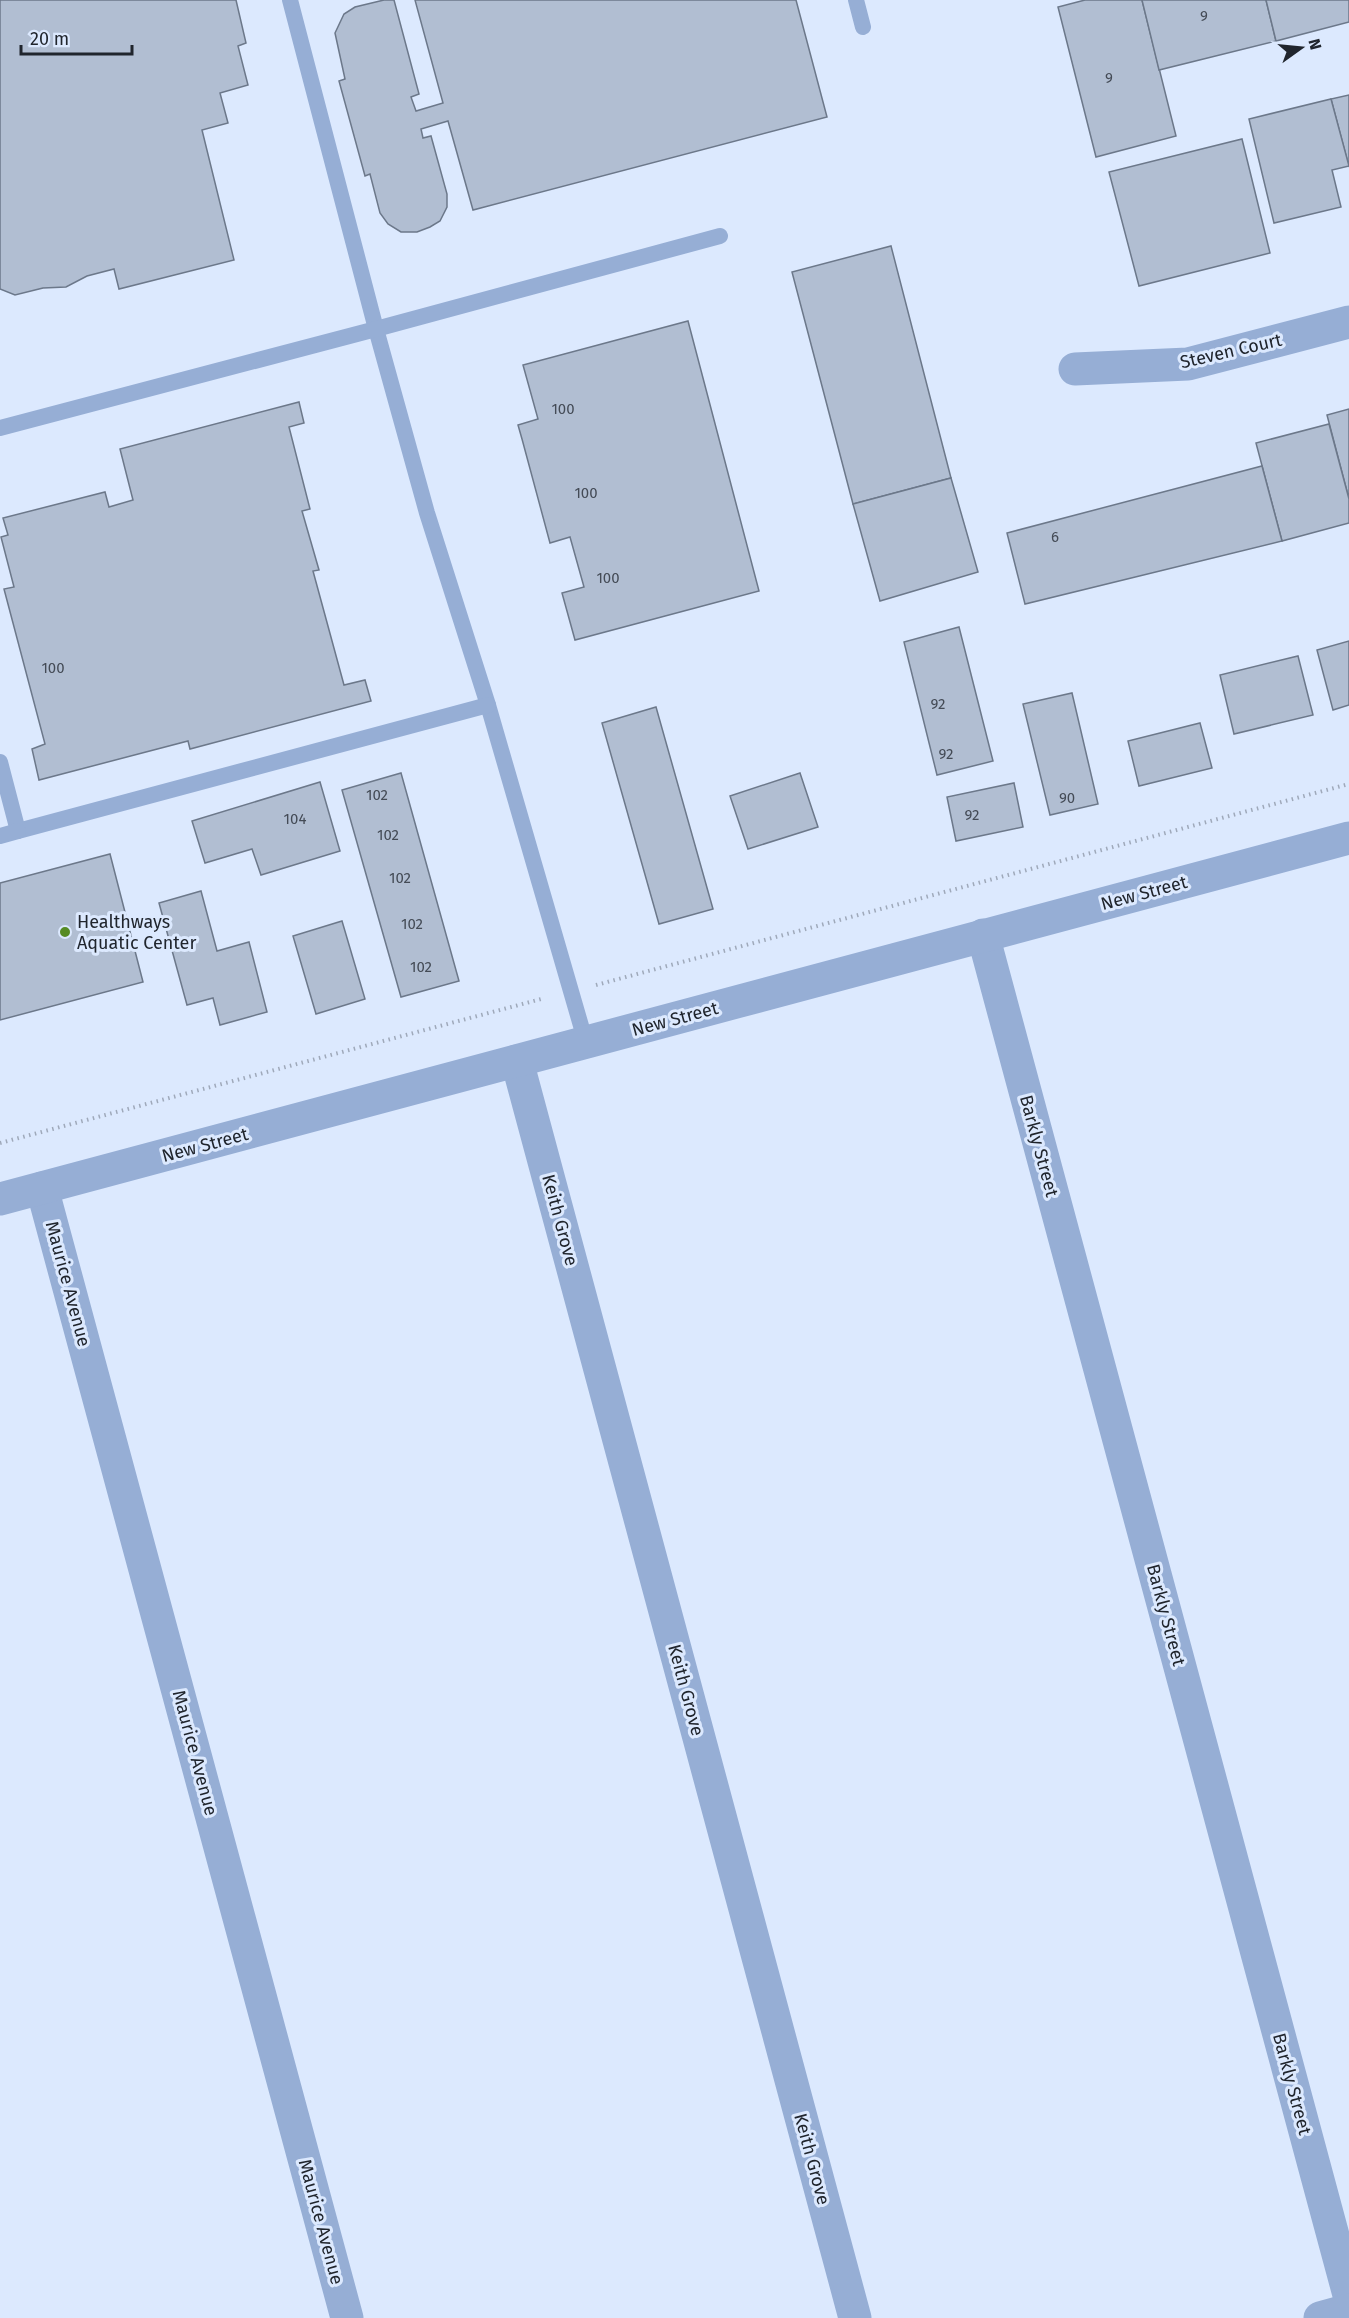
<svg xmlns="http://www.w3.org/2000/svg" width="1349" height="2318" font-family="'Fira Sans',sans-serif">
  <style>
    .building { fill: #b1bed2; stroke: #6c788a; stroke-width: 1.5 }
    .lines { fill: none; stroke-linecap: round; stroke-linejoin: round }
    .path { stroke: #9fa9ba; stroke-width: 4; stroke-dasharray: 1.5 4.5; stroke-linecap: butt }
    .service { stroke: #96aed5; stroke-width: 16 }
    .minor { stroke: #96aed5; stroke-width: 33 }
    .poi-dot { fill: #568b23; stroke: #dce9fe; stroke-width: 2 }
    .labels { text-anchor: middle; stroke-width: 6; stroke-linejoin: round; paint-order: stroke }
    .number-label { font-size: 15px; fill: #444b56 }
    .street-label { font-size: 18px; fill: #20252d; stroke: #dce9fe }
    .poi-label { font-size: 18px; fill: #20252d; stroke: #dce9fe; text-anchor: start }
  </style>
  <rect width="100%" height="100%" fill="#dce9fe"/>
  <g class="building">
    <polygon points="0,0 236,0 246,43 238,46 248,85 220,93 228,123 202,130 234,260 119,289 114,269 87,276 66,287 43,288 15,295 0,289"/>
    <polygon points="384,0 394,0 419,94 411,97 416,111 443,103 415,0 796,0 827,117 473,210 448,121 421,129 423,138 431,136 447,194 447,207 440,221 430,227 417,232 401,232 388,224 380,213 370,174 365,176 339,81 345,79 335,33 344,14 355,7"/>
    <polygon points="1085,0 1142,0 1176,136 1096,157 1058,7"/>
    <polygon points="1142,0 1266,0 1276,41 1159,70"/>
    <polygon points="1266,0 1349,0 1349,22 1276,41"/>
    <polygon points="1349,95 1349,167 1331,99"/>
    <polygon points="1331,99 1349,166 1332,170 1341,207 1274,223 1249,119"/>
    <polygon points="1242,139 1270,253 1139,286 1109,172"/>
    <polygon points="891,246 951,478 853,504 792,272"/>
    <polygon points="688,321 759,591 575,640 562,593 584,587 570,537 550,543 522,439 518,425 538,419 523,365"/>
    <polygon points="299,402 304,423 289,427 310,509 302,511 319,570 313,571 344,685 365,680 371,701 190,749 188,741 39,780 32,749 45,744 4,589 14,587 1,537 8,535 3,518 105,492 109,507 133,500 120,449"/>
    <polygon points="1349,409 1349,499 1327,415"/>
    <polygon points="1329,424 1349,499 1349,523 1282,541 1256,443"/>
    <polygon points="1262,466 1282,541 1025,604 1007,533"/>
    <polygon points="951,478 978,572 880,601 853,504"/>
    <polygon points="959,627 993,761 937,775 904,642"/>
    <polygon points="1349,641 1349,705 1333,710 1317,650"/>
    <polygon points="1298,656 1313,715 1234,734 1220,675"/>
    <polygon points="1072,693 1098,804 1050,815 1023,704"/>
    <polygon points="656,707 713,909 659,924 602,723"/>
    <polygon points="1200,723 1212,768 1139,786 1128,741"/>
    <polygon points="401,773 459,981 401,997 342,790"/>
    <polygon points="800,773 818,827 748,849 730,796"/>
    <polygon points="320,782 340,851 261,875 252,849 205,863 192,821"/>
    <polygon points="1014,783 1023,827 956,841 947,797"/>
    <polygon points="110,854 143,982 0,1020 0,883"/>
    <polygon points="201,891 217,951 249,942 267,1012 220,1025 213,998 187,1005 159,903"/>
    <polygon points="342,921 365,999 316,1014 293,936"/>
  </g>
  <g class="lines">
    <g class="path">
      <polyline points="596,985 1349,784"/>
      <polyline points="0,1143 545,998"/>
    </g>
    <g class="service">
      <polyline points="290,0 376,329 427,513 488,705 586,1043"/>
      <polyline points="856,0 863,27"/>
      <polyline points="0,428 376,329 720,236"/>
      <polyline points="0,762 18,831 488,705"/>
      <polyline points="0,836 18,831"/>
    </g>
    <g class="minor">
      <polyline points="1075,369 1188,364 1349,322"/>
      <polyline points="983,935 1349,2295"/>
      <polyline points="517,1061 855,2318"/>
      <polyline points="42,1188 347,2318"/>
      <polyline points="0,1199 1349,838"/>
      <polyline points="1320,2318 1349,2310"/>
    </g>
  </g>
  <circle class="poi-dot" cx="65" cy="932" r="6"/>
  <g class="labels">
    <g class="number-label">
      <text x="1204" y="21">9</text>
      <text x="1109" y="83">9</text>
      <text x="563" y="414">100</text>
      <text x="586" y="498">100</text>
      <text x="1055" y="542">6</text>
      <text x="608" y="583">100</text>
      <text x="53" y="673">100</text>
      <text x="938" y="709">92</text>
      <text x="946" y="759">92</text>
      <text x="377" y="800">102</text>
      <text x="1067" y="803">90</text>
      <text x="972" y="820">92</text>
      <text x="295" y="824">104</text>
      <text x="388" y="840">102</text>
      <text x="400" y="883">102</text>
      <text x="412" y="929">102</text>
      <text x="421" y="972">102</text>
    </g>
    <g class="street-label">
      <text transform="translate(1231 351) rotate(-13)" y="6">Steven Court</text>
      <text transform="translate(1144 893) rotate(-15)" y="6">New Street</text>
      <text transform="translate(675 1019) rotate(-15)" y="6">New Street</text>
      <text transform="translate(205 1145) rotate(-15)" y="6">New Street</text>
      <text transform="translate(1039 1146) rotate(75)" y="6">Barkly Street</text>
      <text transform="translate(560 1220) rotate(75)" y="6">Keith Grove</text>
      <text transform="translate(68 1284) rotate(75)" y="6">Maurice Avenue</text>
      <text transform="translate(1166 1615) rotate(75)" y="6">Barkly Street</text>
      <text transform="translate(686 1690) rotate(75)" y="6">Keith Grove</text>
      <text transform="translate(195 1753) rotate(75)" y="6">Maurice Avenue</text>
      <text transform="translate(1292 2084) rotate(75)" y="6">Barkly Street</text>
      <text transform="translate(812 2159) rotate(75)" y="6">Keith Grove</text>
      <text transform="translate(321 2222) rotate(75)" y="6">Maurice Avenue</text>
    </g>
    <g class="poi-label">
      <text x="77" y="928">Healthways<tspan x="77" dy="21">Aquatic Center</tspan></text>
    </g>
  </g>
  <g transform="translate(1301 48) rotate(75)" stroke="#dce9fe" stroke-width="4.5" paint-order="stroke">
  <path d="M0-4.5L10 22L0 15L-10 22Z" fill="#20252d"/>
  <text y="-9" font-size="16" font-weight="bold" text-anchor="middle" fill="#20252d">N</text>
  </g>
  <path d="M21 45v9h111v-9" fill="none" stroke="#20252d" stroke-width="3"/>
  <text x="30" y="45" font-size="18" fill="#20252d" stroke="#dce9fe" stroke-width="4.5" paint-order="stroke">20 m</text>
</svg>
